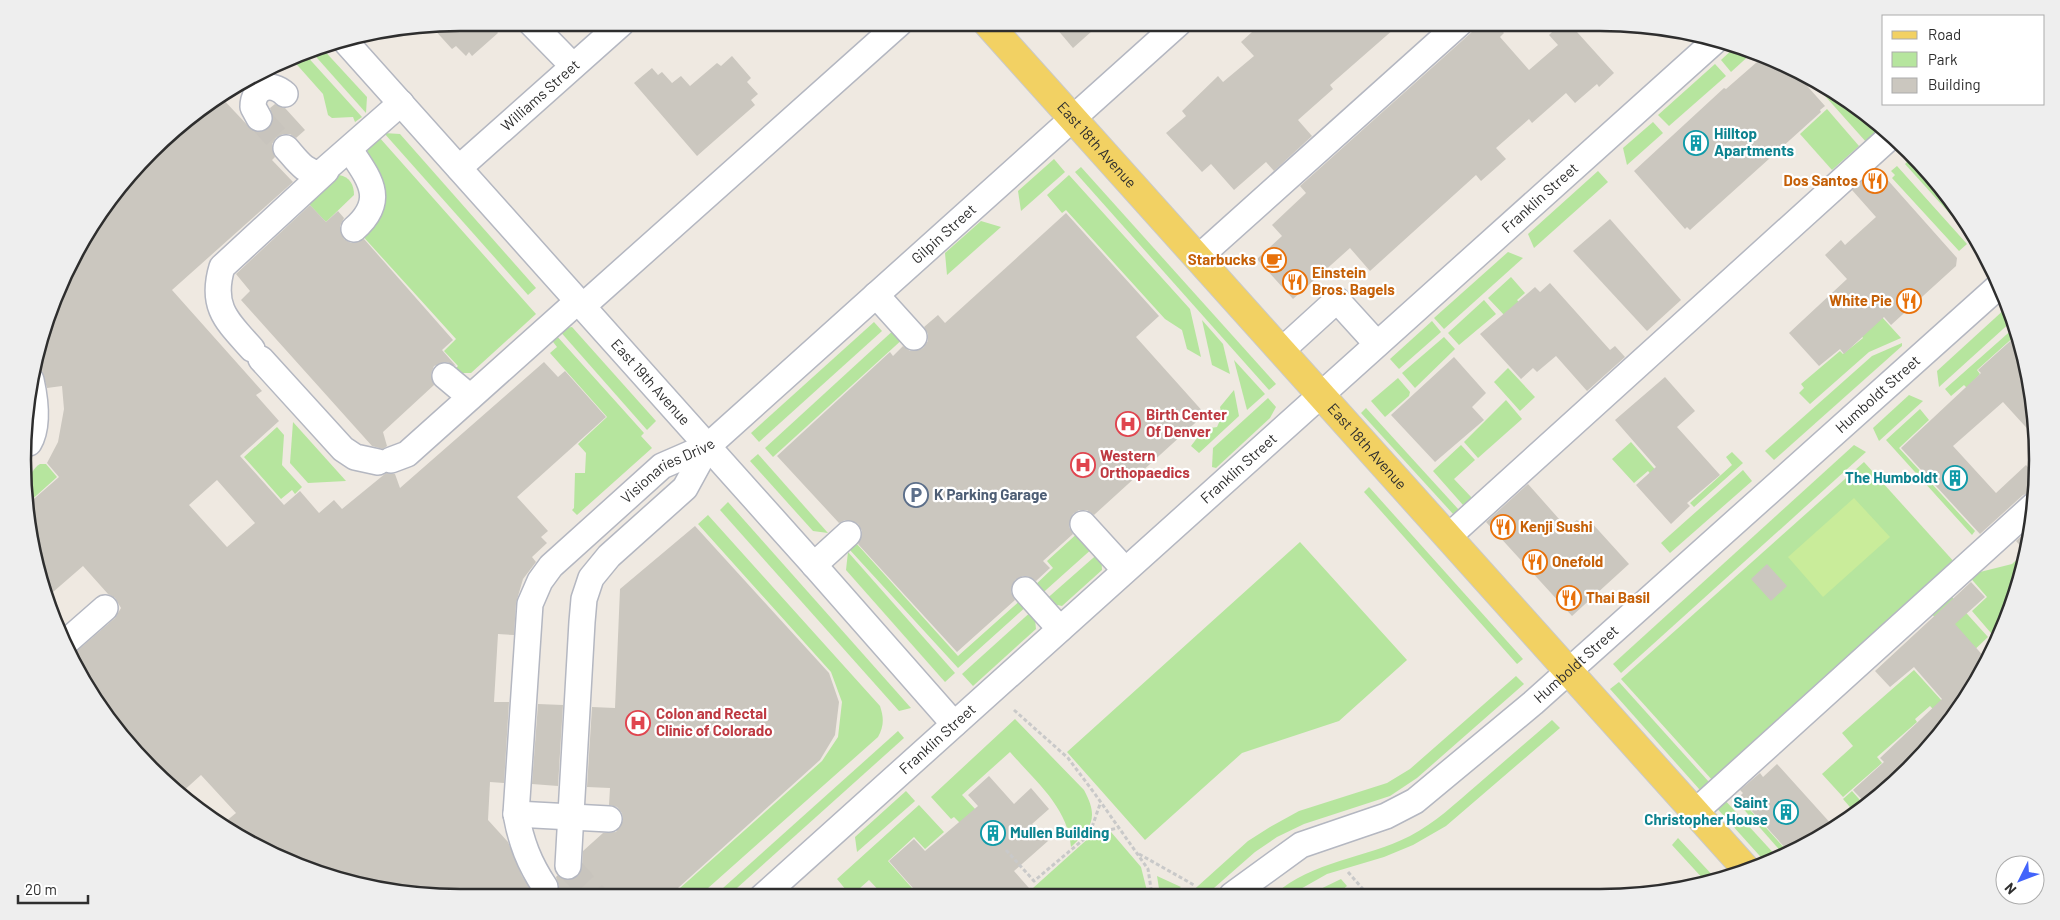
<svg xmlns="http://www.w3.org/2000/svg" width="2060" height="920" font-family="Barlow,sans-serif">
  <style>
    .green { fill: #b6e59e }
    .pitch { fill: #c9ec9a }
    .building { fill: #cbc7bf; fill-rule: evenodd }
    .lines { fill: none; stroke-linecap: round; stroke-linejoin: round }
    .minor-tunnel { stroke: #c8c4bd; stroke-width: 25; stroke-dasharray: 25 12; stroke-linecap: butt }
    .minor-casing { stroke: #b4b7c1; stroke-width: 28 }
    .major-casing { stroke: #c9c9c9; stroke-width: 30 }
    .path { stroke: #c9c9c9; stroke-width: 3; stroke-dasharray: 4 2.5; stroke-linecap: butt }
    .minor { stroke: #fff; stroke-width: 25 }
    .major { stroke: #f2d163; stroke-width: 28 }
    .labels { text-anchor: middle; stroke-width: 4.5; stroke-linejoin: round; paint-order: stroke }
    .street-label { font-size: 15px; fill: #2e2e2e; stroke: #fff }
    .culture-label { font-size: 15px; font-weight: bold; fill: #0d838f; stroke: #fff; text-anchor: start }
    .food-label { font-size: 15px; font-weight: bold; fill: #c56008; stroke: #fff; text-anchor: start }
    .health-label { font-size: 15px; font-weight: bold; fill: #be3a42; stroke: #fff; text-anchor: start }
    .service-label { font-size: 15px; font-weight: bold; fill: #4e5e75; stroke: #fff; text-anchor: start }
    .rim { fill: none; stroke: #2e2e2e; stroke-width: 2.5 }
  </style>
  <rect width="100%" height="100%" fill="#efe9e1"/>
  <g class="green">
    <polygon points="320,46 367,97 366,113 310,50"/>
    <polygon points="1736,46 1753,52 1731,72 1721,60"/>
    <polygon points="304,52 304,53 362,117 355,122 353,117 332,118 328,115 323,94 291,58"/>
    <polygon points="1715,64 1726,76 1669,126 1658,115"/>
    <path d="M1809 78C1837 93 1860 107 1880 131L1867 143Z"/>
    <polygon points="1827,109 1859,146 1832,170 1800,134"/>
    <polygon points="1653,122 1663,133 1627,165 1623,148"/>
    <polygon points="384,133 400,134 536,288 528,295"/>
    <polygon points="379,137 536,314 471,373 459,373 455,369 458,366 444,351 456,339 359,232 367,155 368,149"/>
    <polygon points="1054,159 1065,172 1021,211 1018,191"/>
    <polygon points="1909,160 1969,227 1979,246 1905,164"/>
    <polygon points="1897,166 1967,244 1959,251 1892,178 1895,175 1891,171"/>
    <polygon points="1081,167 1276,384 1269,390 1075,172"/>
    <polygon points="1598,171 1608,182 1534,248 1528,234"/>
    <path d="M339 175C350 177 354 185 354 195L326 222 307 202Z"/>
    <polygon points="1069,175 1190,309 1201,357 1187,349 1182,330 1165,319 1066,210 1062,213 1047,195"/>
    <polygon points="981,221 1001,227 947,275 945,253"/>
    <polygon points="1508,252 1523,258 1444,329 1434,318"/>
    <polygon points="1511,277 1525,293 1517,300 1521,304 1506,317 1488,298"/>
    <polygon points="1484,300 1496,314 1459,345 1448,333"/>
    <polygon points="2006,308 2013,320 1939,387 1937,371"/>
    <polygon points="1881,316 1901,338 1869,352 1810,404 1799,393 1804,388 1801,384 1840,351 1843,354 1863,338 1860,334"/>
    <polygon points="1202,320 1223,344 1230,374 1212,365"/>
    <polygon points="1432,321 1441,332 1399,369 1390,359"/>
    <polygon points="874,322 882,331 759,442 751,433"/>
    <polygon points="572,327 656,421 647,430 558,329"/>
    <polygon points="2015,327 2017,334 1977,370 1980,374 1967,388 1964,385 1951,396 1945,389"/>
    <polygon points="896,328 905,337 773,457 765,448"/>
    <polygon points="555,334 644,433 641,436 652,448 577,515 572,510 574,508 575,473 585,473 586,453 578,444 607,417 550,353 557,347 550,338"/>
    <polygon points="1444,337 1455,349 1415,388 1402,373"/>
    <polygon points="1902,343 1902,346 1774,460 1765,451 1872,356"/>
    <polygon points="1234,360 1265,394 1247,410"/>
    <polygon points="1508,368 1535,397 1520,411 1494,382"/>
    <polygon points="1398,378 1410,392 1409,396 1385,417 1371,401"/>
    <polygon points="1234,390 1239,416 1199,453 1191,446 1204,429 1217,427 1222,416 1220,407"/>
    <polygon points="1909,395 1923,401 1879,441 1873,428"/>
    <polygon points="1268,398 1276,407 1270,418 1216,468 1212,467 1213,448"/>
    <polygon points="1506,400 1522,419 1478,458 1464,442"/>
    <polygon points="1366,408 1459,510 1454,515 1361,413"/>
    <polygon points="1920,409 1929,420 1899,448 1975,531 1972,535 1886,440"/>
    <polygon points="293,422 346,481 308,483 290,463"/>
    <polygon points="277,427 284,435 282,465 302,487 295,494 292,490 281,499 244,457"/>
    <polygon points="1631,442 1659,474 1654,478 1648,471 1634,483 1612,459"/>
    <polygon points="1461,445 1475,460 1454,479 1472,498 1463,505 1433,471"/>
    <polygon points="1854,445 1866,452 1621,673 1613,664"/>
    <polygon points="1732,452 1743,463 1694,507 1690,503 1732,465 1726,457"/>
    <polygon points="758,454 828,533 813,531 750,461"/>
    <polygon points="1864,462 1956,564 1713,781 1621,679"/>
    <path d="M40 464H46L57 477 27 504C27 490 27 472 40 464Z"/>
    <polygon points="1743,470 1752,481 1670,553 1661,543"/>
    <polygon points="1369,487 1523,659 1517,664 1364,492"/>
    <polygon points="728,502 911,708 899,711 720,510"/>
    <path d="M708 515 880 706C884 718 884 726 878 737L698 897H670L822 761 838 737 842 702 831 672 698 524Z"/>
    <polygon points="1080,531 1094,547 1037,598 1030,590 1053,568 1047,561"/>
    <polygon points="1300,542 1407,660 1339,721 1242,753 1145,840 1067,752"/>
    <polygon points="856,543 958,656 1022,599 1028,605 958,668 849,549"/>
    <polygon points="1101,551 1102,570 1062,606 1043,602"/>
    <polygon points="848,552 955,673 945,682 846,570"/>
    <polygon points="2024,553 2026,555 2012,602 2001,612 2007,619 1997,640 1972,611 1987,597 1968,575 2012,564"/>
    <polygon points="1950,595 1988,637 1969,655 1930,612"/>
    <polygon points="1034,609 1036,629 973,686 962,674"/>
    <polygon points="1914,670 1942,701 1939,715 1930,706 1915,719 1917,722 1877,757 1882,763 1843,797 1822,774 1853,746 1842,733"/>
    <polygon points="1516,676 1524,684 1417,778 1390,796 1304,824 1277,837 1255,852 1206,895 1188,895 1248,841 1270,827 1299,811 1387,783 1410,769"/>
    <polygon points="1619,682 1709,782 1700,790 1610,689"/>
    <path d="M1015 719 1084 790C1099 818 1092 827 1071 847 1068 807 1035 781 1010 752L962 795 977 811 962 825 954 817 951 819 931 797Z"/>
    <path d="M1552 720 1560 728 1446 826 1413 845 1384 857 1327 874 1290 895H1274C1313 860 1365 859 1410 836 1435 823 1456 803 1477 785 1502 763 1527 742 1552 720Z"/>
    <polygon points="898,731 904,738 727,897 713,897"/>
    <polygon points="906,791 915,801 857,852 855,837"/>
    <polygon points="1852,791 1866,807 1855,813 1843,799"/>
    <polygon points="1723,798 1778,858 1767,864 1714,805"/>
    <polygon points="1742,801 1788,852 1784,855 1739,804"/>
    <polygon points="919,805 944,832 925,849 914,837 888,861 919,896 884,896 869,880 851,896 837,879"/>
    <polygon points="1111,832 1141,867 1148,895 1028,896 1034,890 1033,888 1091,836"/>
    <polygon points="1678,838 1715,878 1705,881 1672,845"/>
    <polygon points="1157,876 1181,887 1171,895 1160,895"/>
    <polygon points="1341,879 1347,886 1336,895 1308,895"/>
  </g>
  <polygon class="pitch" points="1854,498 1890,537 1823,597 1788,557"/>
  <g class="building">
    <polygon points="460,22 489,22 498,33 472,56 469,52 466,56 456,46 452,49 432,27"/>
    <polygon points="1051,22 1102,22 1073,48"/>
    <polygon points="1263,22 1402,22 1330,85 1333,89 1298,120 1312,136 1274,171 1266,162 1234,190 1211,164 1202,172 1166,133 1186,116 1182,111 1218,76 1223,82 1254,56 1241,42"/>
    <polygon points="1483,22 1494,22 1504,33 1500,37 1529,70 1558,45 1549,35 1562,22 1568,22 1614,73 1599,87 1597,84 1575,103 1566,93 1532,123 1529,119 1496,148 1506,159 1481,181 1476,175 1370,271 1350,248 1293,299 1257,259 1282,236 1272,225 1306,193 1300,186"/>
    <polygon points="1765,55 1792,69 1825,106 1820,110 1821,112 1690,230 1687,227 1685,229 1634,171 1724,88 1726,89"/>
    <polygon points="732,56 751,78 747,82 758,94 751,100 755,105 697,156 634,83 652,68 658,75 662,72 672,83 681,76 690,86 717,63 721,66"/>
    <path d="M220 96 252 130 265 131 271 126 273 118 270 108 275 104 285 108 305 130 296 138 290 134H283L276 138 272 144 275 157 272 160 293 182 172 290 262 391 256 395 279 421 240 456 284 505 300 491 319 513 334 500 342 509 386 473 395 474 400 488 544 362 558 377 565 371 606 417 517 497 548 531 541 537 547 543 532 557 536 562 523 579 516 603 514 635 498 634 494 702H509L504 783 490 782 488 820 508 842 522 876 536 897 460 898 374 889 293 864 225 822 236 813 201 775 180 794 172 789 81 678 71 656 115 618 121 608 115 598 108 594 83 566 45 599 26 517 27 505 59 477 47 463 58 442 64 409 62 386 47 388 42 371 34 366 81 242 172 131ZM217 480 255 523 227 547 189 505Z"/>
    <polygon points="1877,168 1957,258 1956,266 1891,325 1884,317 1844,354 1840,349 1819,366 1789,333 1847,279 1825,255 1841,240 1845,245 1876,217 1852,190"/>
    <polygon points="310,205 326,222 338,211 344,218 340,226 344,239 351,243 364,239 453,340 442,350 456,366 447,362 434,366 431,374 434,385 383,432 387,446 383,449 372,446 241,300 250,291 236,274"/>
    <polygon points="1066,213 1159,316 1136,337 1205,414 1094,515 1087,510 1079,510 1073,514 1069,527 1073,534 1043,561 1050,568 1036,581 1030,577 1023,576 1015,580 1011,592 1015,600 957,652 858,544 862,531 858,524 845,520 839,523 777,456 890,352 893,356 903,346 910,351 923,348 928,341 928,334 924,327 938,315 945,323"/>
    <polygon points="1610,219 1681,300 1647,331 1573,251"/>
    <polygon points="1550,283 1610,350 1615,346 1625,357 1587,391 1556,356 1537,372 1533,368 1521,379 1480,334 1535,287 1540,292"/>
    <polygon points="2017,335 2029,374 2035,437 2003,402 1953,446 1996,493 2026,465 2036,476 2034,492 2023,495 1980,534 1901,448 1981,373 1978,370"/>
    <polygon points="1454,357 1486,393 1472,407 1484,420 1435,462 1391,415"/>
    <polygon points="1665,377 1695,411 1677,427 1720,475 1687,503 1690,506 1671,524 1636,485 1656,467 1615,420"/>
    <polygon points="1528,484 1567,528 1577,520 1584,527 1590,521 1629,564 1572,616 1486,522"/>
    <polygon points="695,526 829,673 839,702 835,735 820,760 668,897 555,897 559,887 556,877 558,875 567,880 575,879 582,867 583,851 603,833 616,832 623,820 622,813 617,807 609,805 610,788 587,787 592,707 615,708 620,589"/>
    <polygon points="2031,527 2029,545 2027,553 2016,541"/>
    <polygon points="1767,564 1787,586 1771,601 1751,579"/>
    <polygon points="1971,582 1985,597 1955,624 1986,659 1947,726 1868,806 1853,790 1884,762 1880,758 1942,699 1914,667 1890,687 1875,671"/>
    <polygon points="538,704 563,705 558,786 532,784"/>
    <polygon points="1777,764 1833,826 1789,852 1739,797 1743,793 1740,790 1760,773 1763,777"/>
    <polygon points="989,776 1014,804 1031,788 1049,809 1032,824 1048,841 1014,871 1036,896 920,896 889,861 914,839 925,851 978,806 968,795"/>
  </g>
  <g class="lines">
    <g class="minor-tunnel">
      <polyline points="259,118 286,148"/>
      <polyline points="568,866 596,897"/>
    </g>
    <defs>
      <g id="minor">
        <polyline points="531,23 573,66"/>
        <path id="s1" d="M345 41 814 565 954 724"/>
        <path d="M259 118 253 107C253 87 271 81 285 94"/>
        <path d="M286 148C296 159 305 174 321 173L401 103"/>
        <path d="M350 150C370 180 387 200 354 229"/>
        <path id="s2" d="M459 168 622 23"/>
        <polyline points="1198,258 1460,23"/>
        <polyline points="876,295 914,337"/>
        <polyline points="583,306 900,23"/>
        <path d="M252 349C227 321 210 307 222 267L326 171"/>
        <polyline points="1281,351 1337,300 1377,344"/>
        <polyline points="261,359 343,449 355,457 378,462"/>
        <polyline points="445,376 470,397"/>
        <path d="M29 443C39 426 35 398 31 380"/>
        <polyline points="391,460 407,454 578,301"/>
        <polyline points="1083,524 1125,570"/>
        <polyline points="1448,537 1891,136"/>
        <polyline points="814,565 848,534"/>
        <polyline points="1025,590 1060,629"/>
        <polyline points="65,643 105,608"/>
        <polyline points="1695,812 2033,506"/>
        <polyline points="516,814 609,819"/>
        <polyline points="568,866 582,622 584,599 591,578 609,556 685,488 708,446"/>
        <path id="s3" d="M545 887C529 863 521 842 516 814L530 604 540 581 551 566 662 466 708 446 1179 23"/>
        <path id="s4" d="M1232 895 1301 845 1386 816 1415 801 1533 703 2000 285"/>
        <path id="s5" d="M762 897 1716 40"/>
      </g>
      <g id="major">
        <path id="s6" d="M987 23 1747 870"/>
      </g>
    </defs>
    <use href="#minor" class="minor-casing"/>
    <use href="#major" class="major-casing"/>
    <g class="path">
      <polyline points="1014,710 1068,758 1095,794 1148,869 1152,895"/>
      <polyline points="1090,833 1100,804"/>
      <polyline points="1006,850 1034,881 1090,834 1118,828"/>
      <polyline points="1139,854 1194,885"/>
      <polyline points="1348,872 1368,895"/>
      <polyline points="1436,894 1439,892 1456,894"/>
    </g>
    <use href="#minor" class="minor"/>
    <use href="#major" class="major"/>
  </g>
  <defs>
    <symbol id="building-ring" viewBox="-11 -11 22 22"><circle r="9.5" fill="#fff" stroke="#0f9aa8" stroke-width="1.5"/><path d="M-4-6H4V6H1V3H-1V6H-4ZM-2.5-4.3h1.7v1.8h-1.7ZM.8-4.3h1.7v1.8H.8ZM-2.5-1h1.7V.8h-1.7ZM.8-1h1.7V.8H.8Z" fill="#0f9aa8"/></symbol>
    <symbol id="restaurant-ring" viewBox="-11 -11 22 22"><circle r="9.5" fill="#fff" stroke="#e8710a" stroke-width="1.5"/><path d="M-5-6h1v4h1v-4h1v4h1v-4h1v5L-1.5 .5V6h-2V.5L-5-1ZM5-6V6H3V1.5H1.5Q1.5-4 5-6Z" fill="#e8710a"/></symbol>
    <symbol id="cafe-ring" viewBox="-11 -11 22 22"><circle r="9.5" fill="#fff" stroke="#e8710a" stroke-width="1.5"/><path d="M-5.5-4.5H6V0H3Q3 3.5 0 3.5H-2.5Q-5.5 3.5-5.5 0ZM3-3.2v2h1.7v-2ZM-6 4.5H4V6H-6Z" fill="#e8710a"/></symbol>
    <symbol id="hospital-ring" viewBox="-11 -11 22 22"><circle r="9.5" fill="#fff" stroke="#e0444e" stroke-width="1.5"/><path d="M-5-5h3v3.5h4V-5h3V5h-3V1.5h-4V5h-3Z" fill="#e0444e"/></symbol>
    <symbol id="parking-ring" viewBox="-11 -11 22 22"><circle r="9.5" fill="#fff" stroke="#5c6f8a" stroke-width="1.5"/><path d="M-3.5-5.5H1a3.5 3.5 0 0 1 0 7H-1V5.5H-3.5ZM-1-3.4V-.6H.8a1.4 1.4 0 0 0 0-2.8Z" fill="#5c6f8a"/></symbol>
  </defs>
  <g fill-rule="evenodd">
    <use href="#building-ring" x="1682" y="129" width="28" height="28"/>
    <use href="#restaurant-ring" x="1861" y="167" width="28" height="28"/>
    <use href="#cafe-ring" x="1260" y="246" width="28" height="28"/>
    <use href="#restaurant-ring" x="1281" y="268" width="28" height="28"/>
    <use href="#restaurant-ring" x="1895" y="287" width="28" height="28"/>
    <use href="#hospital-ring" x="1114" y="410" width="28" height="28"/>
    <use href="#hospital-ring" x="1069" y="451" width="28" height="28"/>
    <use href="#building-ring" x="1941" y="464" width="28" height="28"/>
    <use href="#parking-ring" x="902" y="481" width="28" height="28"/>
    <use href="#restaurant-ring" x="1489" y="513" width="28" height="28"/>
    <use href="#restaurant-ring" x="1521" y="548" width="28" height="28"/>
    <use href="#restaurant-ring" x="1555" y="584" width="28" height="28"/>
    <use href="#hospital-ring" x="624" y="709" width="28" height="28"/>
    <use href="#building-ring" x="1772" y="798" width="28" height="28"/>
    <use href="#building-ring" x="979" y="819" width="28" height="28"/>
  </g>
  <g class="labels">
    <g class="street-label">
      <text dy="5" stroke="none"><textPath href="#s2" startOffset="109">Williams Street</textPath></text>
      <text dy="5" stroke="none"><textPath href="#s6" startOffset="164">East 18th Avenue</textPath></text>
      <text dy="5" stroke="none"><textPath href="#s5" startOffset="1046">Franklin Street</textPath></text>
      <text dy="5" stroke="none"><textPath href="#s3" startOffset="850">Gilpin Street</textPath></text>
      <text dy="5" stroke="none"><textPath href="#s1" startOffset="458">East 19th Avenue</textPath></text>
      <text dy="5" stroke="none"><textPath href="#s4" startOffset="824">Humboldt Street</textPath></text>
      <text dy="5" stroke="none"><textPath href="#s6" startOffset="569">East 18th Avenue</textPath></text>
      <text dy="5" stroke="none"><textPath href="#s5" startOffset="641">Franklin Street</textPath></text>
      <text dy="5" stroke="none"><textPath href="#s3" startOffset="485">Visionaries Drive</textPath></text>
      <text dy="5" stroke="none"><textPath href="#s4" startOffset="419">Humboldt Street</textPath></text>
      <text dy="5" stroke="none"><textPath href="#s5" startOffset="236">Franklin Street</textPath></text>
    </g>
    <g class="culture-label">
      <text x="1714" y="139">Hilltop<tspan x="1714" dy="17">Apartments</tspan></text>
      <text x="1938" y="483" text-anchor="end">The Humboldt</text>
      <text x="1768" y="808" text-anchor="end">Saint<tspan x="1768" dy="17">Christopher House</tspan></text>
      <text x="1010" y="838">Mullen Building</text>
    </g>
    <g class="food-label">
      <text x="1858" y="186" text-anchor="end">Dos Santos</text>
      <text x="1256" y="265" text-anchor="end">Starbucks</text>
      <text x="1312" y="278">Einstein<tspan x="1312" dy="17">Bros. Bagels</tspan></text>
      <text x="1892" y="306" text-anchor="end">White Pie</text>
      <text x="1520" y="532">Kenji Sushi</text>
      <text x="1552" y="567">Onefold</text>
      <text x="1586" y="603">Thai Basil</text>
    </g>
    <g class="health-label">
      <text x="1146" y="420">Birth Center<tspan x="1146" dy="17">Of Denver</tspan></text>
      <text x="1100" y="461">Western<tspan x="1100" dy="17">Orthopaedics</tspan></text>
      <text x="656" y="719">Colon and Rectal<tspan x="656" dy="17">Clinic of Colorado</tspan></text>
    </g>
    <g class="service-label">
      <text x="934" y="500">K Parking Garage</text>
    </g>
  </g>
  <path d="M0 0H2060V920H0ZM460 31H1600A429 429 0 0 1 2029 460V460A429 429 0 0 1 1600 889H460A429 429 0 0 1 31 460V460A429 429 0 0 1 460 31Z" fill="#eee" fill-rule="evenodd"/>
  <path class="rim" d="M460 31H1600A429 429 0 0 1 2029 460V460A429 429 0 0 1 1600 889H460A429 429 0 0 1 31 460V460A429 429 0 0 1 460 31Z"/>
  <rect x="1882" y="15" width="162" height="90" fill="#ffffff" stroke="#ababab"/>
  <rect x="1892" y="31" width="25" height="8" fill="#f2d163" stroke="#ababab"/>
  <text x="1928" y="40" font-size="15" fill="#2e2e2e">Road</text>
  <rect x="1892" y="52" width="25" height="15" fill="#b6e59e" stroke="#ababab"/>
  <text x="1928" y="65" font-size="15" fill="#2e2e2e">Park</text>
  <rect x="1892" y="78" width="25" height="15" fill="#cbc7bf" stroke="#ababab"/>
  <text x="1928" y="90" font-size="15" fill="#2e2e2e">Building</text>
  <g transform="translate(2020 880) rotate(228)"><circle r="24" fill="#ffffff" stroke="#ababab"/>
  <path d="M0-4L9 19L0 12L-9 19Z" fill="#4264fb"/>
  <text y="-8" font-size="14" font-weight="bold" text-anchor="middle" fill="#2e2e2e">N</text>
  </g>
  <path d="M18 895v8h70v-8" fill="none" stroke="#2e2e2e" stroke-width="2.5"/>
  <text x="25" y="895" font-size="15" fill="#2e2e2e" stroke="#ffffff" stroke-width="4" paint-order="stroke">20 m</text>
</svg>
